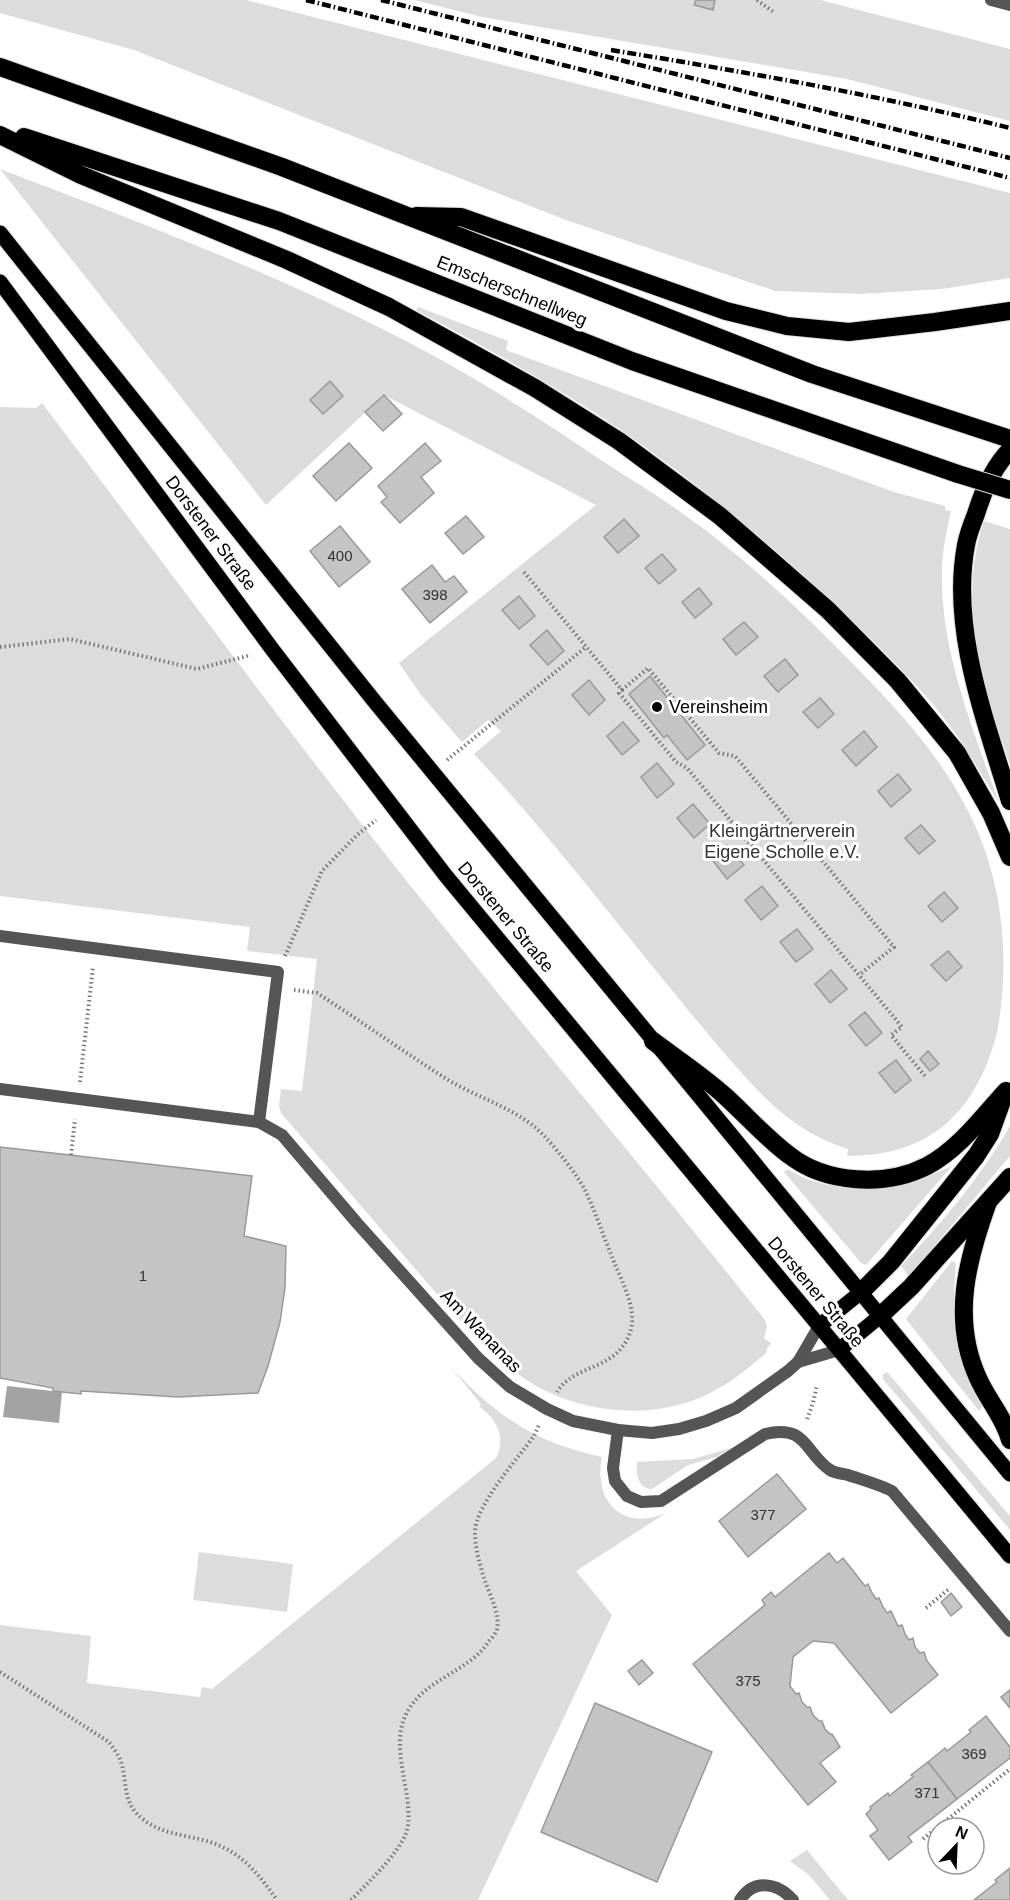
<svg xmlns="http://www.w3.org/2000/svg" width="1010" height="1900" font-family="Helvetica,sans-serif">
  <style>
    .green { fill: #dcdcdc }
    .water { fill: #a3a3a3 }
    .building { fill: #c4c4c4; stroke: #999; stroke-width: 1.5 }
    .lines { fill: none; stroke-linecap: round; stroke-linejoin: round }
    .primary-casing { stroke: #dbdbdb; stroke-width: 17 }
    .highway-casing { stroke: #dbdbdb; stroke-width: 20 }
    .path { stroke: #777; stroke-width: 4; stroke-dasharray: 1.5 3; stroke-linecap: butt }
    .lane { stroke: #555; stroke-width: 12 }
    .street { stroke: #555; stroke-width: 12 }
    .primary { stroke: #000; stroke-width: 15 }
    .highway { stroke: #000; stroke-width: 18 }
    .rail { stroke: #000; stroke-width: 4.5; stroke-dasharray: 9 3 1.5 3; stroke-linecap: butt }
    .highway-bridge-casing { stroke: #dbdbdb; stroke-width: 20; stroke-linecap: butt }
    .highway-bridge { stroke: #000; stroke-width: 18 }
    .poi-dot { fill: #000; stroke: #fff; stroke-width: 2 }
    .labels { text-anchor: middle; stroke-width: 6; stroke-linejoin: round; paint-order: stroke }
    .number-label { font-size: 15px; fill: #313131 }
    .street-label { font-size: 18px; fill: #000; stroke: #fff }
    .poi-label { font-size: 18px; fill: #000; stroke: #fff; text-anchor: start }
    .park-label { font-size: 18px; fill: #333; stroke: #fff }
  </style>
  <rect width="100%" height="100%" fill="#fff"/>
  <g class="green">
    <polygon points="0,0 246,0 1010,193 1010,278 942,289 861,294 775,291 566,220 134,50 0,13"/>
    <polygon points="414,0 820,0 1010,49 1010,121 847,79 482,17"/>
    <path d="M0 169C147 225 296 281 434 356 494 389 551 426 607 464 628 478 649 490 669 504 738 551 801 610 859 670 903 715 945 762 972 819 1004 885 1010 963 997 1033 976 1112 931 1156 847 1156L848 1149C789 1130 758 1092 719 1047 690 1013 663 979 635 945 583 880 531 815 474 754L501 731 488 720 462 742 421 695 399 663 596 505 384 395 266 505Z"/>
    <path d="M418 307 508 341 506 350 894 492 945 506V510L951 511C947 529 943 548 942 566 939 648 972 726 999 803 979 770 960 737 936 708 906 672 872 640 838 607 771 544 699 485 624 432 558 387 487 348 416 310Z"/>
    <path d="M42 403C163 562 281 723 405 879 524 1027 647 1172 765 1320L767 1326 764 1338 771 1343 766 1350 767 1352C749 1368 730 1383 708 1394 649 1423 570 1413 518 1374 475 1341 441 1298 405 1257 364 1209 322 1161 281 1113L279 1106 281 1089 302 1091 317 959 247 951 250 927 0 896V407L36 408Z"/>
    <path d="M984 521 1010 529V765C984 687 956 603 984 521Z"/>
    <path d="M1010 1126V1156L909 1276 901 1266C942 1223 980 1178 1010 1126Z"/>
    <path d="M952 1166 866 1265 861 1263 784 1172 788 1169C802 1179 823 1185 840 1187 888 1192 909 1185 952 1166Z"/>
    <path d="M952 1261 956 1263C951 1316 955 1361 983 1406L979 1411 906 1319Z"/>
    <path d="M450 1366C496 1416 535 1443 602 1457 593 1501 622 1532 666 1513L576 1571 612 1615 478 1900H0V1625L91 1636 87 1683 200 1697 202 1687 212 1689 496 1458C507 1437 496 1419 479 1406L481 1404Z"/>
    <polygon points="887,1372 1010,1516 1010,1530 883,1379 883,1374"/>
    <path d="M731 1448 717 1457 688 1465 652 1489C638 1488 636 1475 637 1462L693 1459Z"/>
    <polygon points="199,1552 293,1564 287,1612 193,1600"/>
    <polygon points="807,1850 848,1900 830,1900 809,1875 790,1861"/>
  </g>
  <polygon class="water" points="7,1386 62,1392 59,1423 3,1417"/>
  <g class="building">
    <polygon points="696,0 715,0 713,10 694,5"/>
    <polygon points="330,381 343,396 323,414 310,400"/>
    <polygon points="384,395 402,414 383,431 365,412"/>
    <polygon points="349,443 372,468 336,501 313,476"/>
    <polygon points="425,443 441,461 421,477 434,493 400,523 381,502 387,497 378,486"/>
    <polygon points="466,516 484,537 463,554 445,533"/>
    <polygon points="624,519 639,536 618,553 604,537"/>
    <polygon points="340,526 370,562 339,587 310,551"/>
    <polygon points="662,554 676,570 659,584 645,568"/>
    <polygon points="432,565 445,582 454,576 467,592 430,623 402,589"/>
    <polygon points="699,588 712,604 695,618 682,602"/>
    <polygon points="519,596 535,616 519,629 502,610"/>
    <polygon points="744,622 758,637 736,655 723,639"/>
    <polygon points="547,630 564,651 548,665 530,645"/>
    <polygon points="785,659 798,675 778,692 764,676"/>
    <polygon points="650,676 705,745 687,760 667,735 664,738 629,694"/>
    <polygon points="589,680 605,700 589,715 572,695"/>
    <polygon points="820,698 834,714 818,728 803,712"/>
    <polygon points="623,722 639,741 622,755 607,736"/>
    <polygon points="864,731 877,747 856,766 842,750"/>
    <polygon points="657,763 674,784 657,798 641,777"/>
    <polygon points="898,774 911,790 891,807 878,791"/>
    <polygon points="693,804 710,824 694,838 677,818"/>
    <polygon points="921,825 935,841 919,854 905,838"/>
    <polygon points="727,845 744,865 727,879 711,858"/>
    <polygon points="762,886 778,906 761,920 745,900"/>
    <polygon points="944,892 958,908 942,922 928,906"/>
    <polygon points="797,929 813,949 796,962 780,942"/>
    <polygon points="948,951 962,967 946,981 931,965"/>
    <polygon points="831,970 847,989 830,1003 815,984"/>
    <polygon points="865,1012 882,1033 866,1046 849,1025"/>
    <polygon points="928,1051 939,1064 930,1071 920,1059"/>
    <polygon points="896,1060 911,1080 895,1093 879,1073"/>
    <polygon points="0,1147 252,1176 244,1236 286,1246 285,1288 280,1322 268,1366 258,1393 178,1397 81,1391 81,1394 53,1391 53,1388 0,1378"/>
    <polygon points="777,1474 806,1509 748,1557 719,1521"/>
    <polygon points="829,1553 837,1563 843,1558 865,1586 868,1584 872,1593 876,1599 879,1598 883,1607 887,1613 891,1611 898,1626 902,1625 905,1634 909,1640 913,1638 915,1647 920,1653 924,1652 927,1661 938,1675 891,1713 834,1643 813,1641 793,1657 790,1686 796,1694 799,1693 802,1702 807,1707 810,1707 813,1715 819,1721 822,1721 825,1729 830,1734 832,1734 840,1747 820,1763 836,1782 808,1805 693,1664 765,1605 762,1600 771,1592 775,1597"/>
    <polygon points="951,1593 962,1607 951,1616 941,1602"/>
    <polygon points="642,1660 653,1673 639,1685 628,1671"/>
    <polygon points="1010,1690 1010,1708 1001,1697"/>
    <polygon points="595,1703 712,1752 657,1882 541,1832"/>
    <polygon points="986,1716 1010,1747 1010,1758 957,1799 928,1762 945,1748 947,1751 971,1732 969,1730"/>
    <polygon points="928,1762 957,1799 908,1837 912,1842 889,1860 870,1836 878,1830 866,1814 871,1809 870,1807 888,1793 889,1796 913,1777 911,1775"/>
    <polygon points="1010,1868 1010,1900 974,1900 997,1882 995,1880"/>
  </g>
  <g class="lines">
    <defs>
      <g id="primary">
        <polyline points="0,233 375,702 1010,1474"/>
        <polyline points="0,282 272,649 446,876 1010,1556"/>
        <polyline points="819,1326 860,1293"/>
        <polyline points="839,1350 879,1317"/>
      </g>
      <g id="highway">
        <polyline points="0,67 282,167 812,374 1010,439"/>
        <polyline points="0,135 81,175 287,260 389,307 535,388 619,441 720,516 828,610 898,681 957,753 991,813 1010,857"/>
        <polyline points="24,137 279,221 632,361 958,474"/>
        <polyline points="416,216 461,217 726,311 787,326 849,332 935,322 1010,311"/>
        <path d="M1010 450C993 467 983 491 976 514 972 524 968 534 966 545 950 630 986 721 1010 801"/>
        <path d="M653 1041C677 1059 703 1076 725 1096 747 1116 766 1138 789 1155 826 1184 886 1187 927 1166 959 1149 983 1116 1006 1091"/>
        <path d="M988 1202C967 1260 951 1319 978 1378 987 1399 1004 1417 1010 1440"/>
        <polyline points="860,1293 891,1262 976,1156 990,1134 1002,1101"/>
        <polyline points="879,1317 911,1287 1010,1177"/>
      </g>
    </defs>
    <use href="#primary" class="primary-casing"/>
    <use href="#highway" class="highway-casing"/>
    <g class="path">
      <polyline points="757,0 775,13"/>
      <polyline points="524,572 622,690 619,693 676,762 687,768 902,1027 891,1035 925,1076"/>
      <polyline points="0,647 70,639 197,669 251,655"/>
      <polyline points="622,690 648,668 719,753 735,756 894,947 859,975"/>
      <polyline points="447,760 586,647"/>
      <polyline points="285,956 322,871 357,835 376,820"/>
      <path d="M294 990 317 993C362 1022 405 1053 450 1081 482 1100 522 1110 547 1139 558 1151 578 1176 585 1190 596 1213 604 1238 614 1262 623 1284 639 1312 629 1335 615 1371 574 1364 557 1392"/>
      <polyline points="80,1082 93,967"/>
      <polyline points="71,1155 75,1119"/>
      <polyline points="807,1419 813,1403 817,1385"/>
      <polyline points="926,1608 950,1588"/>
      <path d="M0 1672 109 1742C113 1748 119 1755 121 1762 128 1783 121 1803 144 1820 163 1835 190 1835 213 1843 242 1853 260 1876 277 1900"/>
      <polyline points="923,1839 1010,1769"/>
      <path d="M351 1900C367 1884 399 1853 406 1833 416 1806 393 1758 402 1725 415 1679 468 1675 489 1641 492 1638 496 1633 497 1629 500 1614 490 1595 485 1581 480 1566 475 1548 475 1532 475 1506 518 1458 534 1436L539 1425"/>
    </g>
    <g class="lane">
      <polyline points="991,0 1010,5"/>
      <polyline points="0,936 278,972 259,1122"/>
      <polyline points="0,1089 259,1122 282,1135 357,1223 478,1358 510,1387 547,1409 573,1421 618,1430 652,1433 679,1429 706,1421 736,1408 788,1371 798,1362 819,1326"/>
      <polyline points="798,1362 839,1350"/>
      <path d="M618 1430 613 1468 615 1481 627 1496 641 1502 661 1501 765 1434C807 1424 804 1452 830 1470 835 1473 843 1474 848 1475 863 1480 878 1484 892 1491L1010 1631"/>
    </g>
    <path class="street" d="M740 1900C754 1878 778 1883 793 1900"/>
    <use href="#primary" class="primary"/>
    <use href="#highway" class="highway"/>
    <g class="rail">
      <polyline points="306,0 1010,178"/>
      <polyline points="381,0 1010,158"/>
      <path d="M611 50C745 72 878 95 1010 128"/>
    </g>
    <defs>
      <polyline id="highway-bridge" points="958,474 1010,490"/>
    </defs>
    <use href="#highway-bridge" class="highway-bridge-casing"/>
    <use href="#highway-bridge" class="highway-bridge"/>
  </g>
  <circle class="poi-dot" cx="657" cy="707" r="6"/>
  <g class="labels">
    <g class="number-label">
      <text x="340" y="561">400</text>
      <text x="435" y="600">398</text>
      <text x="143" y="1281">1</text>
      <text x="763" y="1520">377</text>
      <text x="748" y="1686">375</text>
      <text x="974" y="1759">369</text>
      <text x="927" y="1798">371</text>
    </g>
    <g class="street-label">
      <text transform="translate(512 291) rotate(22)" y="6">Emscherschnellweg</text>
      <text transform="translate(211 533) rotate(53)" y="6">Dorstener Straße</text>
      <text transform="translate(506 917) rotate(50)" y="6">Dorstener Straße</text>
      <text transform="translate(816 1292) rotate(50)" y="6">Dorstener Straße</text>
      <text transform="translate(481 1331) rotate(46)" y="6">Am Wananas</text>
    </g>
    <g class="poi-label">
      <text x="669" y="713">Vereinsheim</text>
    </g>
    <g class="park-label">
      <text x="782" y="837">Kleingärtnerverein<tspan x="782" dy="21">Eigene Scholle e.V.</tspan></text>
    </g>
  </g>
  <g transform="translate(956 1846) rotate(23)"><circle r="28" fill="#ffffff" stroke="#999999" stroke-width="1.5"/>
  <path d="M0-4.5L10 22L0 15L-10 22Z" fill="#000000"/>
  <text y="-9" font-size="16" font-weight="bold" text-anchor="middle" fill="#000000">N</text>
  </g>
</svg>
